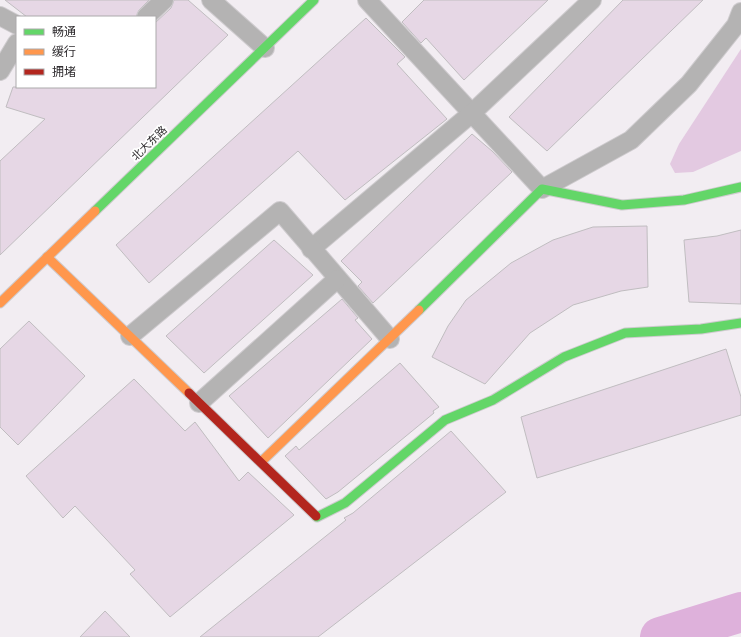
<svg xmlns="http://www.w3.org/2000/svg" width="741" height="637" font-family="Montserrat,'Noto Sans SC',sans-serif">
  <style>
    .green { fill: #e3c9e1 }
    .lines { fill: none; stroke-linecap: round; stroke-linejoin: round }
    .river { stroke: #deb1db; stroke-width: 40 }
    .building { fill: #e6d7e5; stroke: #c0bdc0 }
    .street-casing { stroke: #cecbce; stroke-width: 20 }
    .fast-casing { stroke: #cecbce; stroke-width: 11 }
    .slow-casing { stroke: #cecbce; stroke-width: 11 }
    .jam-casing { stroke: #cecbce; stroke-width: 11 }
    .street { stroke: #b4b3b3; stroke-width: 18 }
    .fast { stroke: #63d668; stroke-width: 9 }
    .slow { stroke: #ff974d; stroke-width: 9 }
    .jam { stroke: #b3261e; stroke-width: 9 }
    .labels { text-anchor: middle; stroke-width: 3.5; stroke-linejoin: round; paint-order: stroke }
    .street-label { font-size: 11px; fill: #2e2b2e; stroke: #fff }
  </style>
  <rect width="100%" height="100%" fill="#f2edf2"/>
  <polygon class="green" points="741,49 741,151 693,172 675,173 670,164 679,144"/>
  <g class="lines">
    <polyline class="river" points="660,637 741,612"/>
  </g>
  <g class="building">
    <polygon points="5,0 149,0 139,10 136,17 27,17"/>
    <polygon points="174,0 188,0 228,35 0,255 0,161 45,119 6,107 13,87 155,87 155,23 171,8"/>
    <polygon points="424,0 548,0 464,80 426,38 421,43 402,22"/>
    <polygon points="623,0 703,0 547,151 509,117"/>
    <polygon points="366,18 405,57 397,64 447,119 345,200 298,151 149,283 116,245"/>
    <polygon points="472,134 492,151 512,172 373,303 358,286 362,282 341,261"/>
    <polygon points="647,226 648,287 621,291 573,305 530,333 485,384 432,357 448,326 466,300 511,263 553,240 593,227"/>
    <polygon points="741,230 741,304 689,302 684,240 717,236"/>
    <polygon points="274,240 313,275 204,373 166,336"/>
    <polygon points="342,299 358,318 355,320 372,339 268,438 229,396"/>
    <polygon points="29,321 85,376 18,445 0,427 0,349"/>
    <polygon points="726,349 741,397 741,415 537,478 521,417"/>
    <polygon points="400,363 439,407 433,411 434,413 338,492 326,499 285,456 296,446 299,450"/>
    <polygon points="134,379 185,431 195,422 239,481 248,472 294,515 170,617 130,574 135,570 75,506 63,518 26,476"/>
    <polygon points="451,431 506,492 318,637 200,637 346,520 344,518 353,513"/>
    <polygon points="105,611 130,637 80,637"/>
  </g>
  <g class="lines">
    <defs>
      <g id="street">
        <polyline points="211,0 265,48"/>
        <polyline points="367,0 542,189 631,140 689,84 736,25 741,12"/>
        <polyline points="0,16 17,25"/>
        <polyline points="146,17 164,0"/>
        <polyline points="0,71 17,43"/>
        <polyline points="311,249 472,113 592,0"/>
        <polyline points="130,336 280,211 390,339"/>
        <polyline points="199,403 337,279"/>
      </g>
      <g id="fast">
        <polyline points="95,211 314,0"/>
        <polyline points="419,310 542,189 622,205 684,200 741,187"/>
        <polyline points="316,516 317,517 345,503 445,420 493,400 564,357 625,333 701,329 741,323"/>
      </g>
      <g id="slow">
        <polyline points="47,257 189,393"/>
        <polyline points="0,303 95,211"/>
        <polyline points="261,462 419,310"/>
      </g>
      <polyline id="jam" points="189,393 316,516"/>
    </defs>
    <use href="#street" class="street-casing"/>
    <use href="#fast" class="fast-casing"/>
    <use href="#slow" class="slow-casing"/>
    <use href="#jam" class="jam-casing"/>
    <use href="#street" class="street"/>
    <use href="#fast" class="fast"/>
    <use href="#slow" class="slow"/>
    <use href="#jam" class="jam"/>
  </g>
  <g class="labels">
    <g class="street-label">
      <text transform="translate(149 143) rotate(-44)" y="4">北大东路</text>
    </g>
  </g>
  <rect x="16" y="16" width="140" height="72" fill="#ffffff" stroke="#abaaab"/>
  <rect x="24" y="29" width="20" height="6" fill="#63d668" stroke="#abaaab"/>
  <text x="52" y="36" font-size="12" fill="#2e2b2e">畅通</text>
  <rect x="24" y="49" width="20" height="6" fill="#ff974d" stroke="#abaaab"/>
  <text x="52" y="56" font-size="12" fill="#2e2b2e">缓行</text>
  <rect x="24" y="69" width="20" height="6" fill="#b3261e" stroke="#abaaab"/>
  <text x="52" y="76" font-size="12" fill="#2e2b2e">拥堵</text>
</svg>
